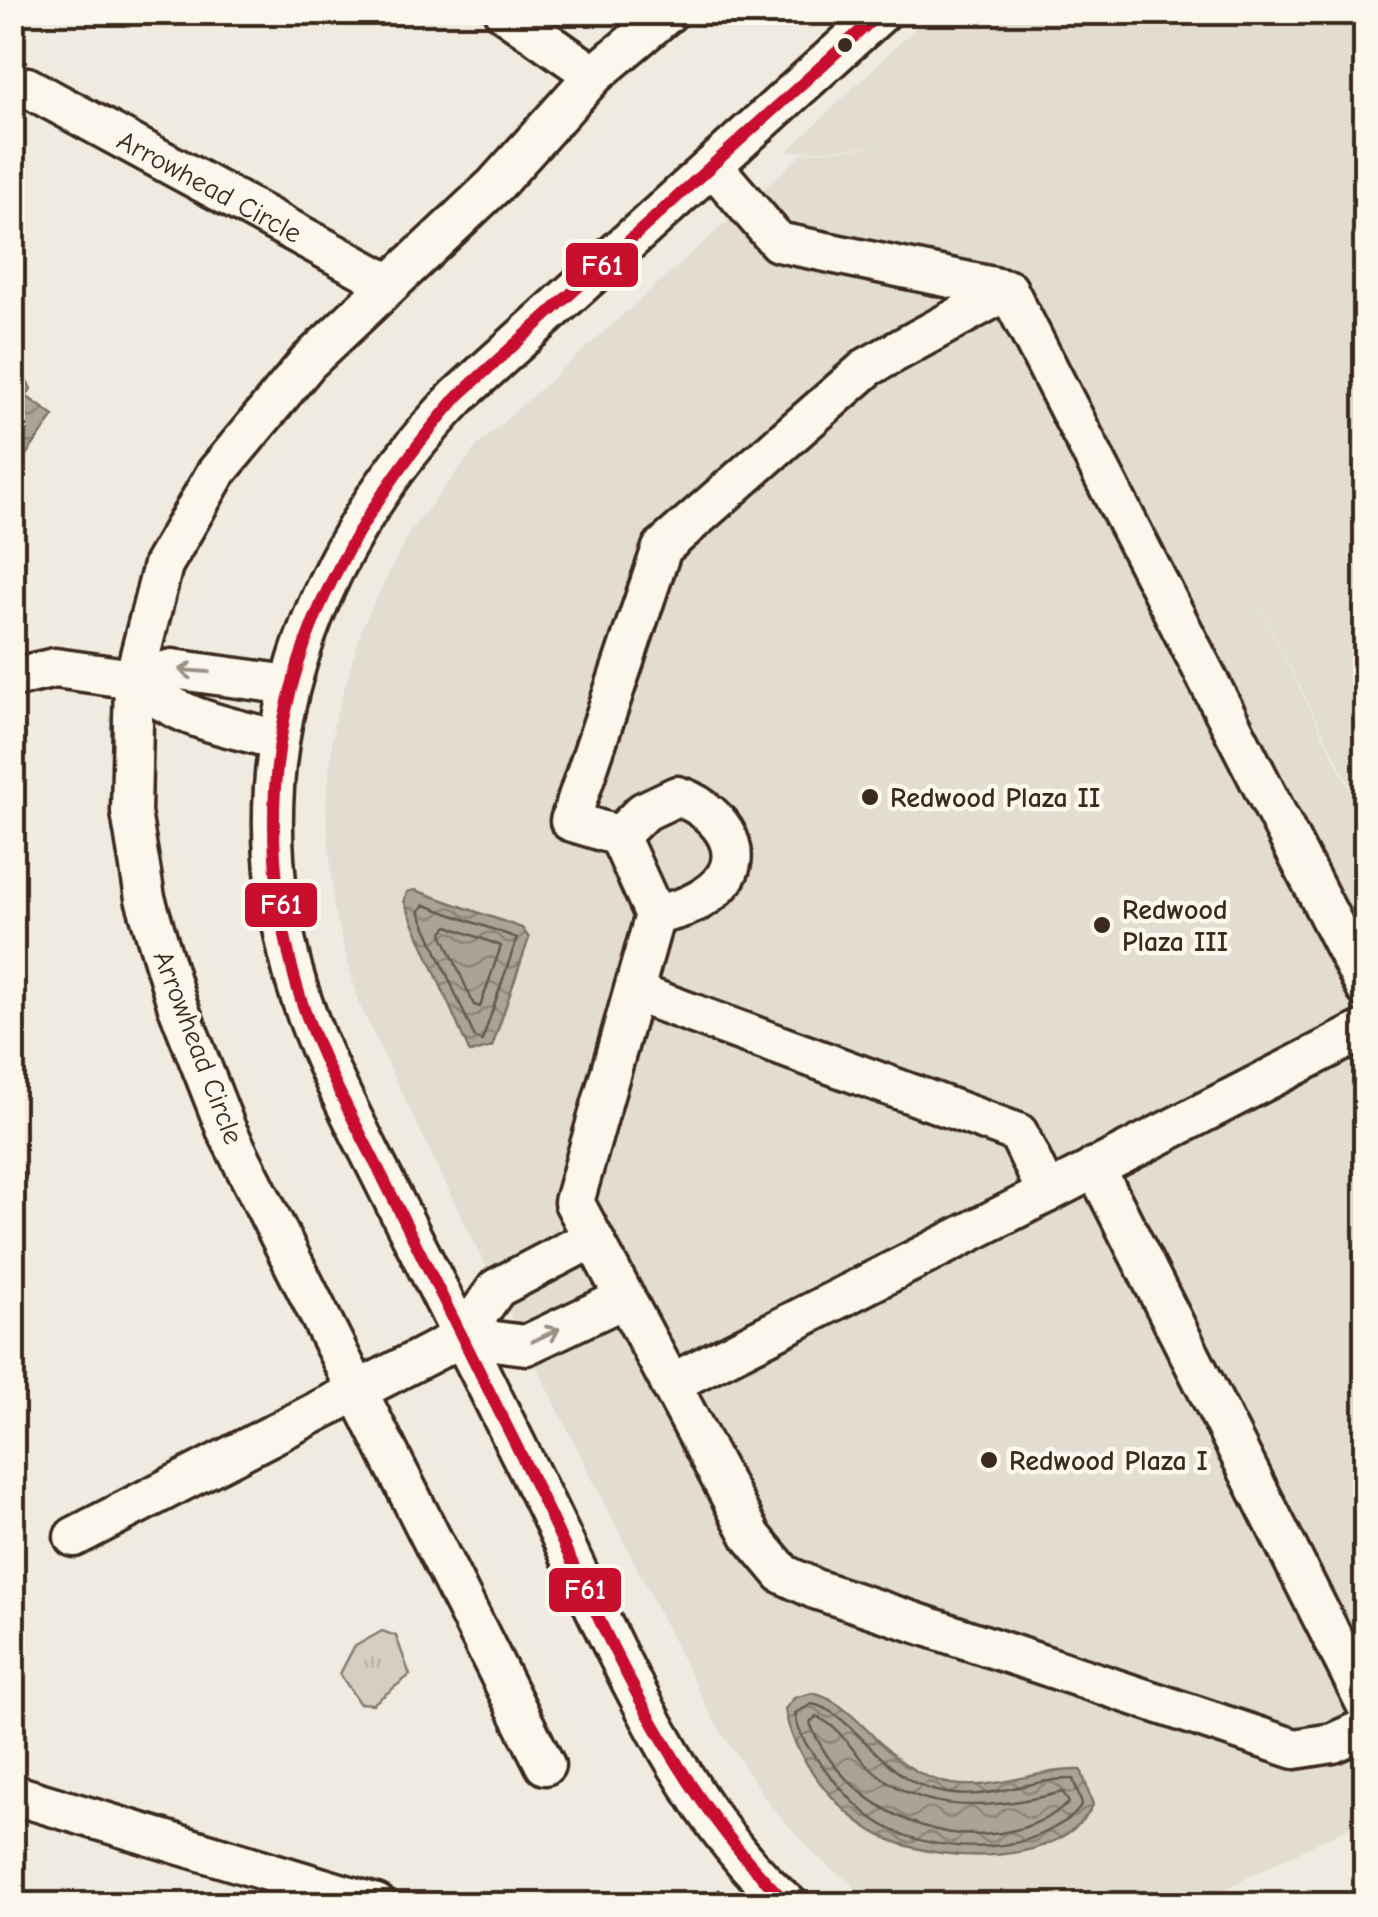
<svg xmlns="http://www.w3.org/2000/svg" width="1378" height="1917" font-family="'Comic Neue',sans-serif">
  <style>
    .built { fill: #e2dcd1 }
    .grass { fill: url(#grass-tufts); stroke: #887c70; stroke-width: 2.5 }
    .water { fill: url(#water-waves); stroke: #7f7367; stroke-width: 2.5 }
    .lines { fill: none; stroke-linecap: round; stroke-linejoin: round }
    .shore { stroke: #685a4e; stroke-width: 2.5 }
    .minor-casing { stroke: #3b2a1e; stroke-width: 45 }
    .path { stroke: #3b2a1e; stroke-width: 6; stroke-dasharray: 10 8; stroke-linecap: butt }
    .minor { stroke: #fbf7ec; stroke-width: 38 }
    .bus-1-casing { stroke: #fbf7ec; stroke-width: 20 }
    .bus-1 { stroke: #c8102e; stroke-width: 12 }
    .oneway { stroke: #9b9085 }
    .bus-dot { fill: #3b2a1e; stroke: #fbf7ec; stroke-width: 4 }
    .labels { text-anchor: middle; stroke-width: 9; stroke-linejoin: round; paint-order: stroke }
    .street-label { font-size: 28px; fill: #3b2a1e; stroke: #fbf7ec }
    .poi-label { font-size: 28px; font-weight: bold; fill: #3b2a1e; stroke: #fbf7ec; text-anchor: start }
    .line-badge { stroke: #fbf7ec; stroke-width: 4 }
    .badge-label { font-size: 28px; text-anchor: middle; font-weight: bold; fill: #fff }
  </style>
  <defs>
    <pattern id="grass-tufts" width="24" height="20" patternUnits="userSpaceOnUse" patternTransform="scale(2.5)"><rect width="24" height="20" fill="#d5cec3"/><path d="M3 7l-1-3M5 7V3M7 7l1-3M15 17l-1-3M17 17v-4M19 17l1-3" fill="none" stroke="#b8b1a7"/></pattern>
    <pattern id="water-waves" width="16" height="10" patternUnits="userSpaceOnUse" patternTransform="scale(2.5)"><rect width="16" height="10" fill="#aca397"/><path d="M0 5q4-4 8 0t8 0" fill="none" stroke="#8d857b"/></pattern>
  </defs>
  <rect width="100%" height="100%" fill="#f0ebe0"/>
  <filter id="ink" filterUnits="userSpaceOnUse"><feTurbulence type="fractalNoise" baseFrequency=".01" numOctaves="2"/><feDisplacementMap in="SourceGraphic" scale="20" xChannelSelector="R" yChannelSelector="G"/><feConvolveMatrix kernelMatrix="1 2 1 2 8 2 1 2 1" color-interpolation-filters="sRGB"/></filter>
  <g filter="url(#ink)">
    <polygon class="built" points="931,13 1365,13 1365,815 1237,562 1365,820 1365,1819 1195,1904 876,1904 816,1856 768,1802 713,1720 462,1218 358,1002 334,908 326,806 334,724 362,627 409,533 476,447 803,153 886,146 787,152"/>
    <polygon class="grass" points="382,1631 396,1636 410,1675 373,1704 359,1703 340,1674 354,1647"/>
    <g class="water">
      <polygon points="13,368 21,369 31,389 26,396 54,416 13,473 19,477 13,486"/>
      <polygon points="415,890 522,928 529,938 492,1047 470,1053 404,901 407,892"/>
      <path d="M812 1693C860 1704 879 1761 936 1780 984 1797 1033 1768 1081 1770L1093 1805C1061 1868 944 1863 888 1839 842 1819 792 1758 785 1709L794 1698Z"/>
    </g>
    <g class="lines">
      <g class="shore">
        <polygon points="425,905 517,938 482,1041 475,1038 419,911"/>
        <polygon points="448,926 501,946 480,1007 474,1005 442,933"/>
        <path d="M812 1704C853 1712 879 1776 936 1791 987 1804 1027 1778 1073 1779L1082 1804C1075 1818 1059 1825 1046 1832 1003 1854 933 1850 890 1829 865 1817 845 1794 828 1773 813 1754 798 1738 795 1713Z"/>
        <path d="M816 1717C836 1723 851 1749 866 1764 920 1818 995 1809 1063 1792L1069 1803C983 1872 848 1821 810 1723Z"/>
      </g>
      <defs>
        <g id="minor">
          <polyline points="504,12 594,75"/>
          <path id="s1" d="M27 87 390 284"/>
          <polyline points="713,166 778,242 1008,290"/>
          <polyline points="1008,290 868,367 662,548 570,821 619,836 655,915 574,1202 752,1537 783,1574 815,1589 1295,1749 1333,1743 1366,1728"/>
          <polyline points="1008,290 1366,988"/>
          <polyline points="12,678 55,668 134,679"/>
          <path d="M279 740C225 726 176 719 134 679L172 669 290 685"/>
          <path d="M619 836 643 812 677 796C712 806 753 849 719 885 702 903 679 910 655 915"/>
          <polyline points="634,992 1018,1133 1047,1193 1366,1029"/>
          <polyline points="1095,1167 1366,1704"/>
          <polyline points="462,1337 526,1345 625,1298"/>
          <polyline points="670,1384 1047,1193"/>
          <polyline points="74,1537 462,1337 497,1288 591,1239"/>
          <polyline points="545,1765 226,1129 177,1004 145,898 131,812 134,679 163,565 216,473 308,362 495,185 594,75 669,12"/>
          <polyline points="12,1794 376,1904"/>
          <path d="M788 1904C680 1815 599 1611 536 1485 487 1386 438 1288 388 1189 353 1118 314 1048 293 972 235 755 307 554 458 396L882 12"/>
        </g>
      </defs>
      <use href="#minor" class="minor-casing"/>
      <polyline class="path" points="717,1890 727,1904"/>
      <use href="#minor" class="minor"/>
      <defs>
        <path id="bus-1" d="M788 1904C659 1778 596 1606 517 1447 472 1356 426 1265 381 1174 348 1109 311 1043 293 972 236 744 310 567 458 396L881 12"/>
      </defs>
      <use href="#bus-1" class="bus-1-casing"/>
      <use href="#bus-1" class="bus-1"/>
    </g>
    <defs><path id="oneway-shaft" d="M-6 0H5M1.5-3L5.5 0L1.5 3" fill="none" stroke-width="1.6" stroke-linecap="round" stroke-linejoin="round" transform="scale(2.5)"/></defs>
    <g class="oneway">
      <use href="#oneway-shaft" transform="translate(194 671) rotate(-176)"/>
      <use href="#oneway-shaft" transform="translate(546 1335) rotate(-26)"/>
    </g>
  </g>
  <g class="bus-dot">
    <circle cx="845" cy="45" r="9"/>
    <circle cx="870" cy="797" r="10"/>
    <circle cx="1102" cy="925" r="10"/>
    <circle cx="989" cy="1460" r="10"/>
  </g>
  <g class="labels">
    <g class="street-label">
      <text dy="10" stroke="none"><textPath href="#s1" startOffset="208">Arrowhead Circle</textPath></text>
      <text transform="translate(199 1047) rotate(69)" y="10">Arrowhead Circle</text>
    </g>
    <g class="poi-label">
      <text x="890" y="807">Redwood Plaza II</text>
      <text x="1122" y="919">Redwood<tspan x="1122" dy="32">Plaza III</tspan></text>
      <text x="1009" y="1470">Redwood Plaza I</text>
    </g>
  </g>
  <g class="line-badge">
    <rect x="564" y="241" width="76" height="48" rx="10" fill="#c8102e"/>
    <rect x="243" y="881" width="76" height="48" rx="10" fill="#c8102e"/>
    <rect x="547" y="1566" width="76" height="48" rx="10" fill="#c8102e"/>
  </g>
  <g class="badge-label">
    <text x="602" y="275">F61</text>
    <text x="281" y="914">F61</text>
    <text x="585" y="1599">F61</text>
  </g>
  <rect width="1378" height="1917" fill="none" stroke="#fbf7ec" stroke-width="50"/>
  <rect x="25" y="25" width="1328" height="1867" fill="none" stroke="#3b2a1e" stroke-width="4" filter="url(#ink)"/>
</svg>
